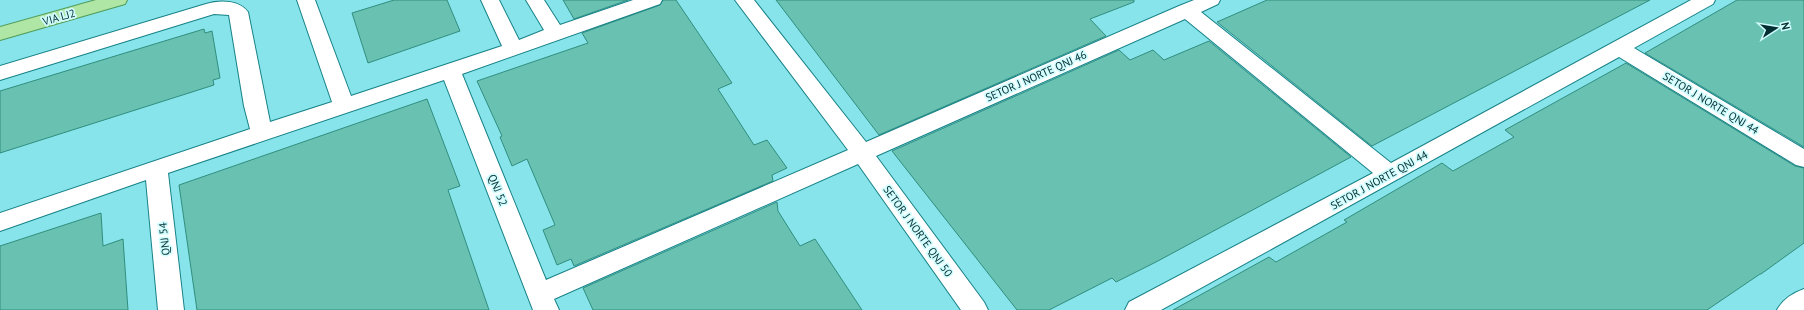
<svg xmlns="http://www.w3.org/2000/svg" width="1804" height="310" font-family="'PT Sans',sans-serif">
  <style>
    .building { fill: #68c1b1; stroke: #318e7f }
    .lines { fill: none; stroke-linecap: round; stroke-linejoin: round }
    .minor-casing { stroke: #168287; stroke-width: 2 }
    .major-casing { stroke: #509b56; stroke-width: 2 }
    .minor { fill: #fff; fill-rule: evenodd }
    .major { fill: #afe6a6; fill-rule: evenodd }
    .labels { text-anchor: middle; stroke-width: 3.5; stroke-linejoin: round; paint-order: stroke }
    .street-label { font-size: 11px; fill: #032e31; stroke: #d1fdff }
  </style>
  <rect width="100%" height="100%" fill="#87e4ea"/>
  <g class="building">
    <polygon points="394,0 447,0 460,31 368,63 352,13"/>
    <polygon points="563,0 628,0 574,19"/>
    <polygon points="663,0 676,0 732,83 718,89 754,145 767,140 787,168 772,175 773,181 574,266 571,259 557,265 543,230 555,225 527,159 512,166 500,137 502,136 477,81 588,43 582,33 660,5"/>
    <polygon points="776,0 1134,0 1134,2 1090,19 1106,36 879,135"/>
    <polygon points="1267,0 1650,0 1372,146 1217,22"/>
    <polygon points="1737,0 1804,0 1804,147 1645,53"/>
    <polygon points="204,29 205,33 212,31 220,78 213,80 214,85 0,153 0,91"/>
    <polygon points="1209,41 1351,157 1156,262 1116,282 1112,278 1049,310 1017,310 892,151 1119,50 1130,60 1153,50 1164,60"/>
    <polygon points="1626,63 1795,166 1804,168 1804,243 1761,274 1760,274 1707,310 1173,310 1269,257 1276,262 1347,222 1344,220 1442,163 1453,171 1514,137 1505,130"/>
    <polygon points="427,99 460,186 448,190 489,310 197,310 179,185"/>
    <polygon points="777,202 778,211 800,246 815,239 862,310 593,310 583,288"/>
    <polygon points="101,213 103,246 123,239 128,310 0,310 0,246"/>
  </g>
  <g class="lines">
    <defs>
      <g id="minor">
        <path d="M297 0H315L351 96 502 46 481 0H499L519 40 544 30 526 0H544L560 25 633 0H662L660 4 462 74 546 280 848 150 735 0H754L866 142 1179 6 1194 0H1220L1218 4 1201 12 1391 163 1691 0H1715L1713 4 1634 48 1804 149V167L1796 165 1619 57 1161 310H1125L1129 302 1373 173 1185 19 876 156 984 302 988 310H961L858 164 554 299 559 310H533L444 80 168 173 184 310H158L146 180 0 231V213L250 129 244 106 229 15 214 14 0 80V66L206 4C220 0 239 0 248 12L270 122 332 102Z"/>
        <path d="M1804 289V310H1777C1783 299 1793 293 1804 289Z"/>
      </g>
      <polygon id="major" points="96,0 127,0 125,4 0,40 0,27"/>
    </defs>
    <use href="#minor" class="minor-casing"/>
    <use href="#major" class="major-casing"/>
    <use href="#minor" class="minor"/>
    <use href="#major" class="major"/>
  </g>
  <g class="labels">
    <g class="street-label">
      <text transform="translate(59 17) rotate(-16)" y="4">VIA LJ2</text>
      <text transform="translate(1036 76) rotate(-24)" y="4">SETOR J NORTE QNJ 46</text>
      <text transform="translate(1711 103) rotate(31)" y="4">SETOR J NORTE QNJ 44</text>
      <text transform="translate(1379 180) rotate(-29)" y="4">SETOR J NORTE QNJ 44</text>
      <text transform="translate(498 190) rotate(68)" y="4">QNJ 52</text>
      <text transform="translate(918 231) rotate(54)" y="4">SETOR J NORTE QNJ 50</text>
      <text transform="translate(164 239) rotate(-96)" y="4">QNJ 54</text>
    </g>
  </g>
  <g transform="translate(1776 28) rotate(78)" stroke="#d1fdff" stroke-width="3" paint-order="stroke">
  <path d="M0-3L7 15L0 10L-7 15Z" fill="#032e31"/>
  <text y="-6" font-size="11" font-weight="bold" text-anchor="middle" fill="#032e31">N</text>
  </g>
</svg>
